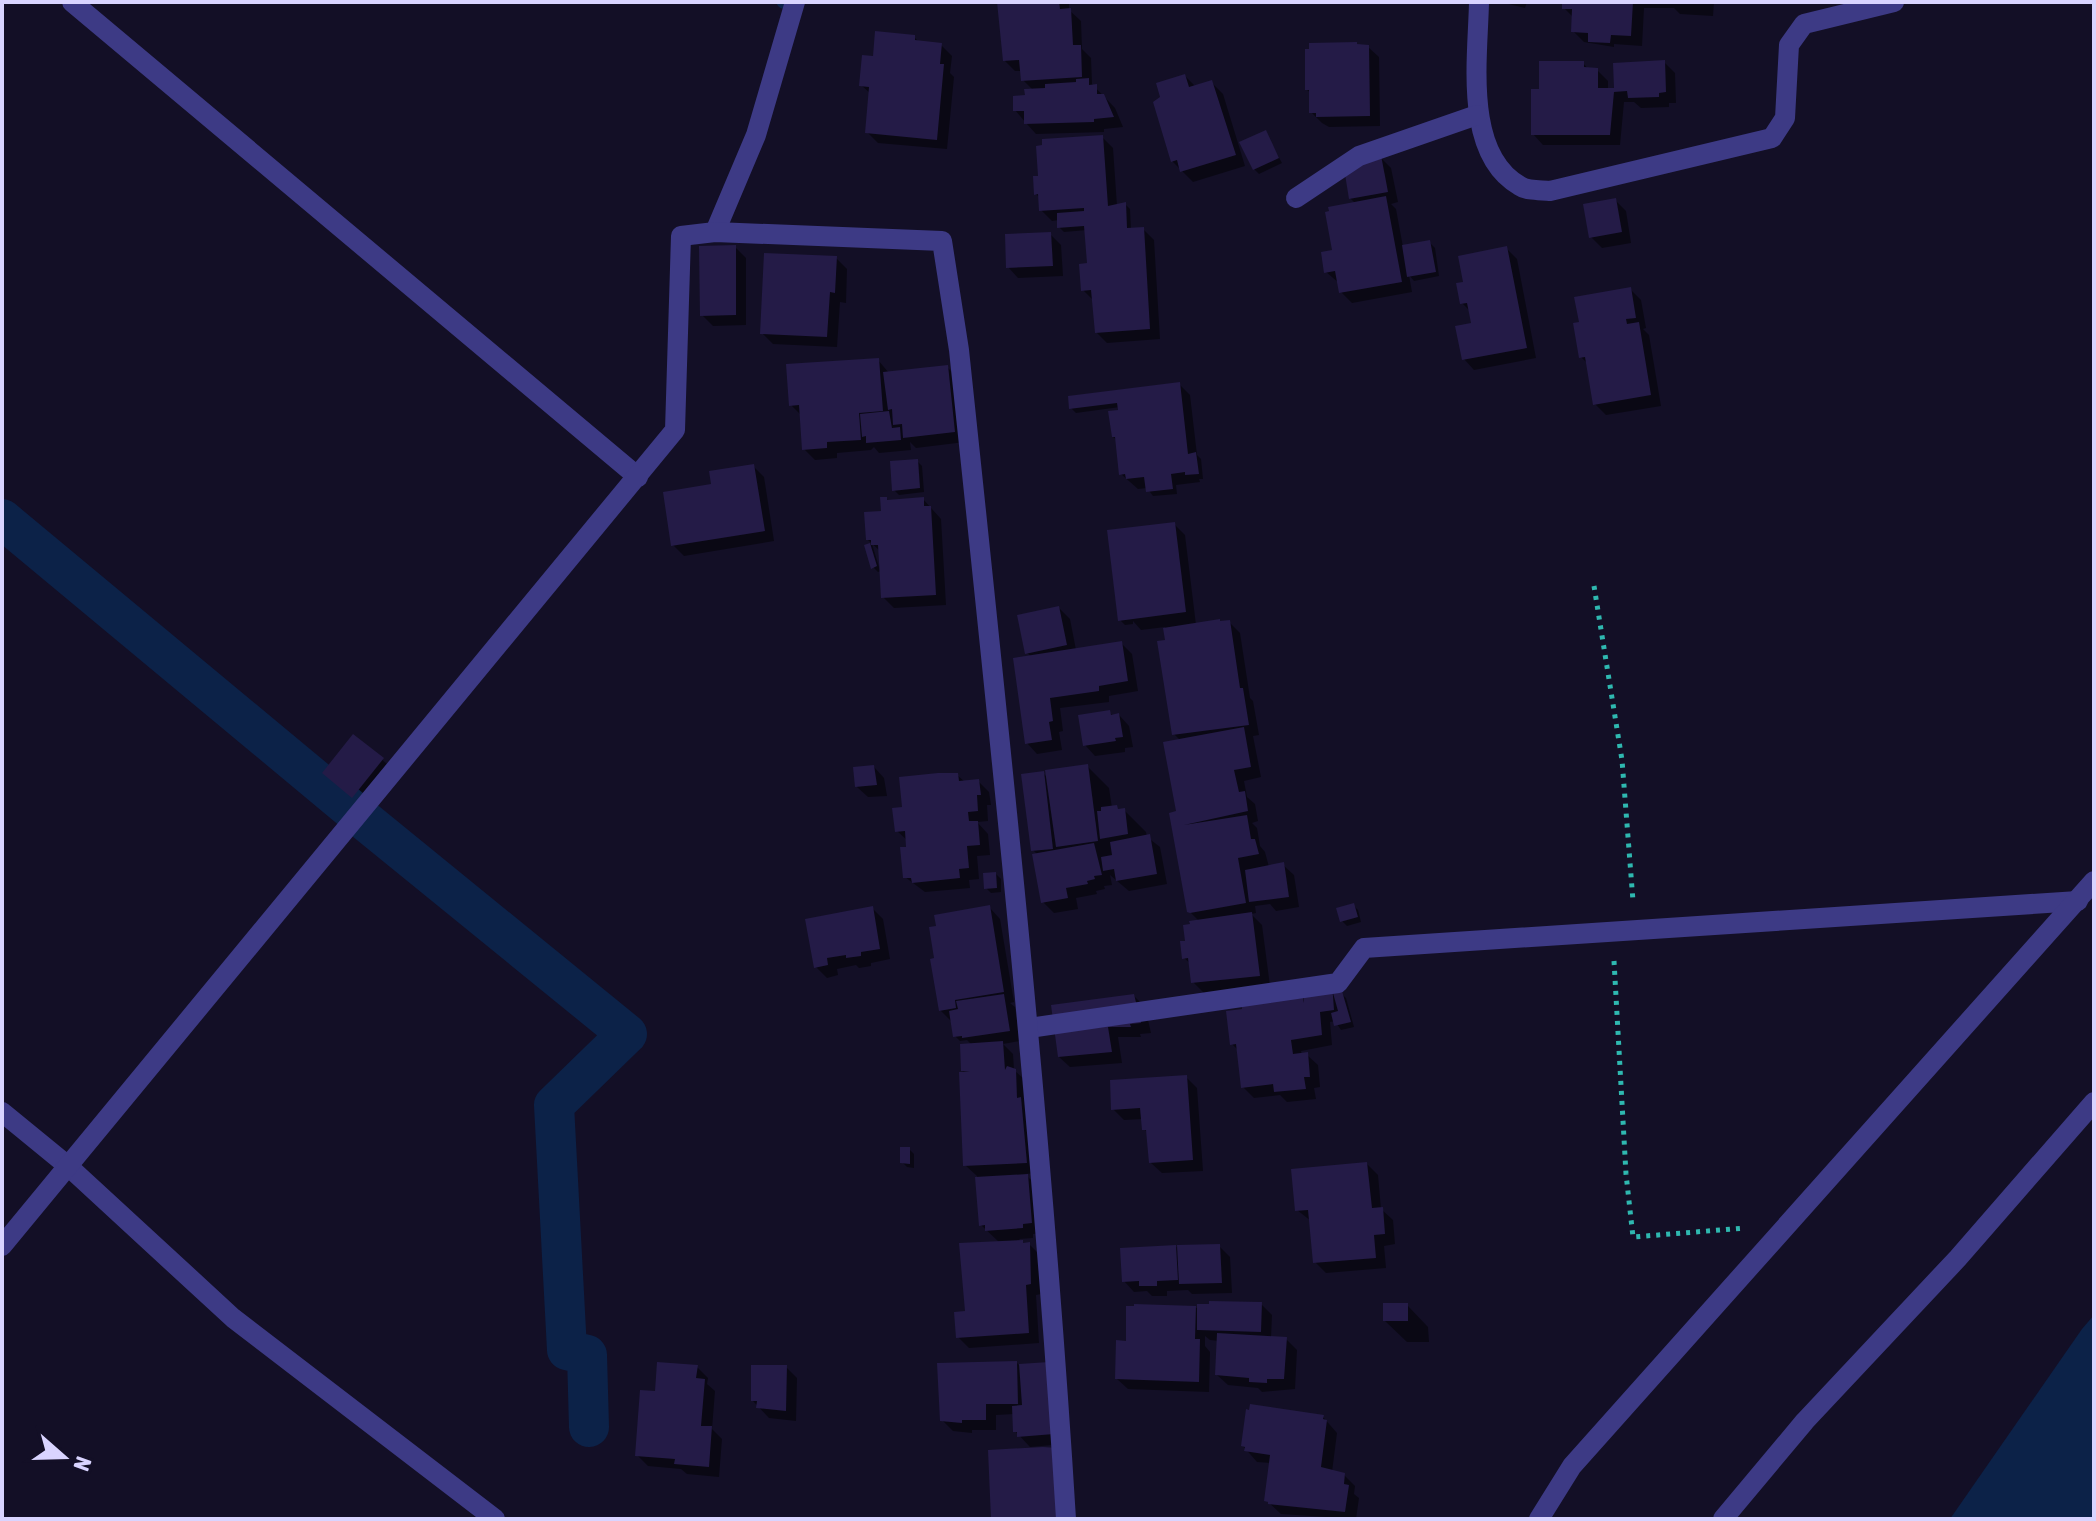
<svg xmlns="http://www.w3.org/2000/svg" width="2096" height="1521" font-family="'Asap Condensed',sans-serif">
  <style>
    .water { fill: #0c2248 }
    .shadow { fill: #0007 }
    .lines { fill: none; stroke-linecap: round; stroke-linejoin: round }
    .stream { stroke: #0c2248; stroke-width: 11 }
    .canal { stroke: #0c2248; stroke-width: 40 }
    .building { fill: #241b47 }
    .path { stroke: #2fb8b0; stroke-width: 5; stroke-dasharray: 4 6; stroke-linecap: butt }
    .minor { stroke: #3d3a85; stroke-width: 20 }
  </style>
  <rect width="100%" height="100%" fill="#130f26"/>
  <polygon class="water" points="2094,1315 2094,1519 1950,1519 2082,1329"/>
  <g class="shadow">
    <polygon points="999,2 1069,2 1069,10 1081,21 1082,49 1091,58 1092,84 1115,108 1123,127 1104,129 1104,132 1036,134 1026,123 1015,110 1033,90 1023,80 1022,71 1015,71 1004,60"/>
    <polygon points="1500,2 1527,2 1525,8"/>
    <polygon points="1564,2 1714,2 1713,16 1680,14 1674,8 1644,8 1642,46 1614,44 1614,47 1584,42 1573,31 1574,18 1564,8"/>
    <polygon points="914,37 920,43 941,45 952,56 950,73 954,77 947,149 878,143 867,132 871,94 861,85 874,58"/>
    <polygon points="1368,47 1379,57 1380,126 1329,127 1322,123 1311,112 1311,93 1307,90"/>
    <polygon points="1664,62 1675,73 1676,103 1669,103 1669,107 1641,108 1634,102 1624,102 1620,145 1543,145 1533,134 1541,91 1583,63 1589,70 1597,70 1608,81 1608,90 1616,90"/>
    <polygon points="1185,76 1196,87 1212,83 1223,94 1245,166 1193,182 1172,161"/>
    <polygon points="1265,133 1282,163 1259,174 1254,169"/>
    <polygon points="1102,137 1113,148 1117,206 1125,204 1130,209 1131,230 1143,229 1154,240 1160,339 1107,343 1096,332 1094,301 1083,290 1090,265 1087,230 1064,232 1059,227 1059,220 1052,221 1041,210 1040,198 1036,194"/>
    <polygon points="1380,157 1391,168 1398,202 1391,204 1396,209 1403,247 1430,243 1435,248 1439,276 1414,281 1409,275 1412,292 1352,303 1341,292 1339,283 1326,272 1355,203 1350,198"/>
    <polygon points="1615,200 1626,211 1631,243 1602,248 1591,237"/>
    <polygon points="1050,234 1061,245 1063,276 1018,278 1008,267"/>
    <polygon points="735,247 746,258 746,325 713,326 702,315"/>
    <polygon points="1506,248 1517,259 1536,358 1474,370 1464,359 1474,325 1471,312 1462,303 1465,284"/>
    <polygon points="836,258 847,269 846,303 840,302 837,347 773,344 762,333"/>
    <polygon points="1630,289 1641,300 1646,328 1643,329 1649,335 1661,406 1606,415 1595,404 1588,364 1581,357"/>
    <polygon points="878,360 889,373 947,367 958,378 965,442 916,448 910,442 911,450 879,453 874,447 871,450 837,453 837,458 815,460 804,449 802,416 791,405"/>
    <polygon points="1179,384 1190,395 1197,455 1201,459 1203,479 1199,479 1200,482 1176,485 1177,494 1153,496 1147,488 1138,489 1121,474 1117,440 1113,437 1120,407 1076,413 1071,408"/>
    <polygon points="917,461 922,466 924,492 899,495 894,490"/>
    <polygon points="753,466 764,477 774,541 684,556 673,545 713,486"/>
    <polygon points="886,499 889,501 923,499 941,519 946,605 894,608 883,597 881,571 878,572 873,567 866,546 872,544 879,567 880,551 868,540 883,517"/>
    <polygon points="1174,524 1185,535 1196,625 1229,622 1240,633 1250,698 1253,701 1259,735 1253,736 1261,777 1244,781 1247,797 1255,804 1258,821 1252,823 1257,828 1260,846 1265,852 1269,867 1283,865 1294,875 1299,907 1276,911 1270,904 1255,906 1256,913 1251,914 1262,925 1270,986 1204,993 1193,982 1191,964 1184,958 1192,926 1200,922 1189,911 1179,813 1181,741 1174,734 1165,627 1141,630 1133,621 1133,624 1125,625 1120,620"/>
    <polygon points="1059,608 1070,619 1076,650 1121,643 1132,654 1138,691 1109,696 1109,702 1060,708 1063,731 1059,732 1062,750 1037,754 1027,743 1032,657 1027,653"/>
    <polygon points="1109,712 1113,716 1119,715 1129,726 1133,747 1125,748 1125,752 1095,756 1085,745"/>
    <polygon points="354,736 394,770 364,807 324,773"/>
    <polygon points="1087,766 1109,788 1112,808 1124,810 1146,832 1147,837 1160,847 1167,884 1129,891 1110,875 1112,885 1104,886 1105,889 1096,891 1097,894 1076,898 1078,909 1054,913 1043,902 1038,855 1033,850 1043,773 1049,779"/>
    <polygon points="874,767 884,778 887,796 868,797 857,787"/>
    <polygon points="957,775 965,782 978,781 989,792 991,805 987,805 988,821 977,822 988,834 990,855 977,856 979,879 969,880 970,888 925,892 905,877 908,841 897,831 904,809"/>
    <polygon points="996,874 1001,879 1001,892 991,893 986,888"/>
    <polygon points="1353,905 1358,910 1361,922 1347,926 1342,921"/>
    <polygon points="872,908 883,919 890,959 871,963 871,966 859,968 856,965 837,969 838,975 827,978 816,967"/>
    <polygon points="990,908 1000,919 1014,1002 1010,1003 1015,1007 1020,1041 1003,1044 1013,1054 1014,1070 1026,1081 1037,1173 1025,1174 1038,1187 1042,1233 1033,1234 1033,1238 1019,1239 1025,1245 1029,1244 1040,1255 1041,1294 1036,1295 1039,1343 969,1348 958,1337 1000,1243 981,1225 977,1176 965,1165 962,1046 972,1045 967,1040 960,1041 955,1036 951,1021 940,1010"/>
    <polygon points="1331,984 1346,998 1354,1027 1341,1030 1335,1021 1330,1022 1332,1045 1301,1051 1302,1055 1307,1055 1318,1065 1320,1087 1314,1088 1316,1099 1287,1102 1280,1095 1254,1098 1243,1087 1239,1051 1232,1044 1287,1002 1306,1000"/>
    <polygon points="1134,996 1145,1007 1151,1033 1140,1034 1141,1037 1118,1037 1122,1063 1070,1067 1059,1057"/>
    <polygon points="1186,1077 1197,1088 1203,1171 1162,1173 1151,1163 1149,1134 1144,1129 1143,1119 1124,1120 1113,1109"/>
    <polygon points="909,1149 914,1154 914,1168 907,1167 902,1162"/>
    <polygon points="1367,1164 1378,1175 1381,1209 1393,1220 1395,1244 1384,1246 1386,1268 1326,1273 1315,1262 1311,1221 1297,1210"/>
    <polygon points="1219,1246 1230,1257 1232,1293 1192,1294 1188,1290 1167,1291 1167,1296 1152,1296 1147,1291 1134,1292 1124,1281 1122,1249"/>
    <polygon points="1261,1304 1272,1315 1271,1338 1286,1339 1297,1350 1295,1389 1262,1392 1258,1388 1228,1385 1217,1375 1219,1341 1210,1340 1205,1336 1205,1346 1210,1352 1209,1392 1128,1389 1117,1379 1136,1306 1199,1308"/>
    <polygon points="1407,1305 1428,1327 1429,1342 1407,1342 1385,1321"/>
    <polygon points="1017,1363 1020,1366 1064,1444 1030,1447 1015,1431 1014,1414 996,1415 996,1430 972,1430 972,1433 953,1431 942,1420"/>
    <polygon points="697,1367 708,1378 707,1384 715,1391 712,1429 722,1439 719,1477 687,1474 681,1469 648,1466 637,1455 656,1393"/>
    <polygon points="786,1367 797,1378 796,1421 769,1418 753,1401"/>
    <polygon points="1323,1417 1337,1433 1332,1472 1344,1475 1355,1486 1354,1494 1359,1498 1356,1519 1281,1514 1266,1500 1271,1463 1257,1462 1243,1446"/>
  </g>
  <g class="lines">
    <polyline class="stream" points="782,2 783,3"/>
    <polyline class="canal" points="2,519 358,815 627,1034 554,1105 567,1350 587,1355 589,1427"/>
  </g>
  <g class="building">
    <polygon points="997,2 1059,2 1060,9 1071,8 1073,45 1081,45 1082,77 1021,81 1019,60 1003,61"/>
    <polygon points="1562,2 1633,2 1631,36 1611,35 1610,43 1588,42 1588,33 1571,32 1572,9 1562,9"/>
    <polygon points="875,31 915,35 915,40 942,43 940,64 944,64 937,140 865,133 869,87 859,86 862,55 873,56"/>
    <polygon points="1357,42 1357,44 1369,45 1370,116 1316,117 1316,113 1309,113 1309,90 1305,90 1305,49 1309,49 1309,43"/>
    <polygon points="1665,60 1666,92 1659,93 1659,97 1628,98 1627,91 1614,92 1610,135 1531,135 1531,89 1539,89 1539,61 1584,61 1584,67 1598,68 1598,88 1614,88 1613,63"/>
    <polygon points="1185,74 1189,87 1212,80 1236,155 1180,172 1177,160 1171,162 1153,102 1160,97 1156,83"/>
    <polygon points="1089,78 1089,85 1097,84 1097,94 1104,94 1114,117 1094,119 1094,122 1024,124 1024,111 1013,111 1013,96 1025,95 1024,89 1045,88 1045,84 1076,82 1076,79"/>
    <polygon points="1266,130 1279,158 1253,170 1239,142"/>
    <polygon points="1103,135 1108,206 1126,202 1127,228 1144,227 1150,329 1095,333 1091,290 1081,291 1079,264 1087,263 1084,226 1057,228 1057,213 1084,211 1084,208 1039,211 1038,194 1034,195 1033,176 1038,176 1036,146 1042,145 1042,139"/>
    <polygon points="1381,155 1388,192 1349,199 1344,168"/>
    <polygon points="1386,196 1402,282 1339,293 1335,271 1324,273 1321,252 1332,250 1325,212 1329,211 1328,207"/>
    <polygon points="1616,198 1622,232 1589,238 1583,204"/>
    <polygon points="1051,232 1053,266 1006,268 1005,234"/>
    <polygon points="1430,240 1436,272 1407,277 1402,245"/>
    <polygon points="736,245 736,315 700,316 699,246"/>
    <polygon points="1507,246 1527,348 1462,360 1455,326 1471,323 1467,303 1460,304 1456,283 1463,282 1458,256"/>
    <polygon points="764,253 837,256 835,293 830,292 827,337 760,334"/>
    <polygon points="1631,287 1636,318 1626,319 1627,324 1639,322 1651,395 1593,405 1585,357 1579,358 1573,323 1579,322 1574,297"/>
    <polygon points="879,358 883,411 859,413 861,440 827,442 827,448 802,450 799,405 789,406 786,364"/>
    <polygon points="948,365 955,432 903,438 902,424 893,425 892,409 888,410 883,372"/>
    <polygon points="1180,382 1188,454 1196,452 1199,474 1185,475 1185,472 1171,474 1173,489 1146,492 1144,477 1126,479 1125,474 1119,475 1115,437 1112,437 1108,411 1118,410 1117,403 1069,409 1068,396"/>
    <polygon points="889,411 892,428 900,427 901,440 866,443 866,436 862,437 860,414"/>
    <polygon points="918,459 920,488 892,491 890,461"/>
    <polygon points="754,464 765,531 671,546 663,492 711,484 709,471"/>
    <polygon points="880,497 887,497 887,500 924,497 924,506 931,506 936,595 881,598 878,545 871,545 871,540 866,540 864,512 881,511"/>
    <polygon points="1175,522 1186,612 1118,621 1107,530"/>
    <polygon points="870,543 877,566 871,569 864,545"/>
    <polygon points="1059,606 1067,645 1025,654 1017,615"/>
    <polygon points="1220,619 1220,621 1230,620 1240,688 1243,688 1249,725 1172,735 1157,641 1165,640 1163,628"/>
    <polygon points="1122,641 1128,681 1099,686 1099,691 1050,698 1053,721 1049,722 1052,740 1025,744 1013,658"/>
    <polygon points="1110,710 1111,715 1119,713 1123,737 1115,738 1116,741 1083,746 1078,715"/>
    <polygon points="1244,727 1251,767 1234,770 1239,792 1245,791 1248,811 1184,825 1247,815 1251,839 1255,839 1259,854 1238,858 1246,903 1190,913 1187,912 1169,813 1176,811 1163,742"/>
    <polygon points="353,734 384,758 352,798 322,773"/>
    <polygon points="1088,764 1098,841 1056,847 1045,770"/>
    <polygon points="874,765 877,785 855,787 853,767"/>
    <polygon points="1044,771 1053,849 1031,851 1021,774"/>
    <polygon points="938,773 958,773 959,781 979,779 981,795 977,795 978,811 968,812 969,821 978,821 980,845 967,846 969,868 959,869 960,878 912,883 911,878 903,878 900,847 906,847 905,831 895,832 892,808 902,807 899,777"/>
    <polygon points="1117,805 1118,809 1125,808 1128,834 1100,839 1097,811 1101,811 1101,807"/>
    <polygon points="1150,834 1157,874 1116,881 1114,869 1103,871 1101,857 1112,855 1110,842"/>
    <polygon points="1094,843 1102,875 1094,876 1095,879 1087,881 1088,884 1066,888 1068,898 1041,903 1032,854"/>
    <polygon points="1284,862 1289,897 1249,902 1245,870"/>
    <polygon points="996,872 997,888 984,889 983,873"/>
    <polygon points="1354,903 1358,917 1340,922 1336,908"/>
    <polygon points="990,905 1004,992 955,1000 956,1008 939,1011 930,959 934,958 929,927 936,926 934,915"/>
    <polygon points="873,906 880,949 861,952 861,956 846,958 846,955 827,958 828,965 814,968 805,919"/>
    <polygon points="1252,912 1260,976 1191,983 1188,958 1182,959 1180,941 1185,941 1183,925 1190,924 1189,921"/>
    <polygon points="1332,982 1334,1010 1320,1012 1322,1035 1291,1040 1293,1054 1308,1052 1310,1077 1304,1077 1306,1089 1274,1092 1273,1084 1241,1088 1236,1044 1230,1045 1226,1011 1242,1009 1242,1004 1303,998 1304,1003 1304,997"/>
    <polygon points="1342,991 1351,1022 1334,1026 1331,1013 1338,1011 1333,993"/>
    <polygon points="1004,994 1010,1031 962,1038 962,1036 953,1037 949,1011 958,1009 956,1001"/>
    <polygon points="1134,994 1141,1023 1130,1024 1131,1027 1108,1027 1112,1052 1058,1057 1051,1005"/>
    <polygon points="1003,1041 1005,1070 1007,1066 1016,1069 1017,1098 1021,1097 1027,1163 963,1166 959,1072 970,1072 961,1071 960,1044"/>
    <polygon points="1187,1075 1193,1160 1149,1163 1146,1130 1142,1130 1140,1108 1111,1110 1110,1080"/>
    <polygon points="900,1147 910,1147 910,1164 900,1163"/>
    <polygon points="1367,1162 1372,1208 1383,1207 1385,1234 1374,1235 1376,1258 1313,1263 1308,1210 1295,1211 1291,1169"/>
    <polygon points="1028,1174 1032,1223 1023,1224 1023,1228 985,1231 985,1225 979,1226 975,1177"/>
    <polygon points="1023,1240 1023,1243 1030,1242 1031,1284 1026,1285 1029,1333 956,1338 954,1312 965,1311 959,1243"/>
    <polygon points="1220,1244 1222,1283 1179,1284 1177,1245"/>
    <polygon points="1176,1245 1178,1280 1157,1281 1157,1286 1139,1286 1139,1281 1122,1282 1120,1248"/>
    <polygon points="1209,1301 1262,1302 1261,1332 1197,1330 1197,1304 1209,1304"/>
    <rect x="1383" y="1303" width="25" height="18"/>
    <polygon points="1134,1304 1196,1306 1195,1339 1200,1339 1199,1382 1115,1379 1116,1340 1126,1341 1126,1306 1134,1306"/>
    <polygon points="1217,1333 1287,1337 1284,1379 1267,1379 1267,1383 1249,1382 1249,1378 1215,1375"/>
    <polygon points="1017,1361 1018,1404 986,1404 986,1420 962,1420 962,1423 940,1421 937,1363"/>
    <polygon points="657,1362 698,1365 696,1378 705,1379 701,1426 712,1426 709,1467 674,1464 675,1459 635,1456 640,1390 655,1391"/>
    <polygon points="1049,1362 1054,1434 1017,1437 1017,1432 1013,1432 1012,1406 1022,1405 1019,1364"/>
    <polygon points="751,1365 787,1365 786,1411 756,1408 757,1401 751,1401"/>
    <polygon points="1250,1404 1324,1415 1323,1419 1327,1420 1321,1467 1345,1473 1344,1484 1349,1485 1345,1512 1268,1504 1268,1502 1264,1501 1270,1455 1244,1451 1245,1447 1241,1446 1246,1409 1249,1410"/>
    <polygon points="1043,1447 1058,1448 1060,1519 991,1519 988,1450"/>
  </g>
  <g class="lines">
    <g class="path">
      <polyline points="1594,586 1622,760 1633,901"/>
      <polyline points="1614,961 1626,1174 1633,1237 1745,1228"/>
    </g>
    <g class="minor">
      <polyline points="72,2 638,477"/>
      <path d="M1479 2C1478 57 1463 154 1520 186 1527 191 1541 190 1550 191L1772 138 1785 118 1789 45 1804 24 1894 2"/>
      <polyline points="1296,198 1359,156 1477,115"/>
      <polyline points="715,232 756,135 795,2"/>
      <polyline points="1029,1028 1338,983 1364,948 2078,901"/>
      <polyline points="2,1112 68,1166 233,1318 495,1519"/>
      <path d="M2 1246 675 430 681 236 715 232 942 241 959 350C1000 739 1042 1128 1066 1519"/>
      <polyline points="1539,1519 1572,1466 2094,881"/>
      <polyline points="1723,1519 1805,1421 1958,1258 2094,1102"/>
    </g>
  </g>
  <rect width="2096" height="1521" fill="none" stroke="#d9d4ff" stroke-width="8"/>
  <g transform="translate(64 1457) rotate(110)" stroke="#130f26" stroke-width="6" paint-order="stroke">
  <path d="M0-6L14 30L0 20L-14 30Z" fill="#d9d4ff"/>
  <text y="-12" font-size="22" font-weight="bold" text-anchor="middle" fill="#d9d4ff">N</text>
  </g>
</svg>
